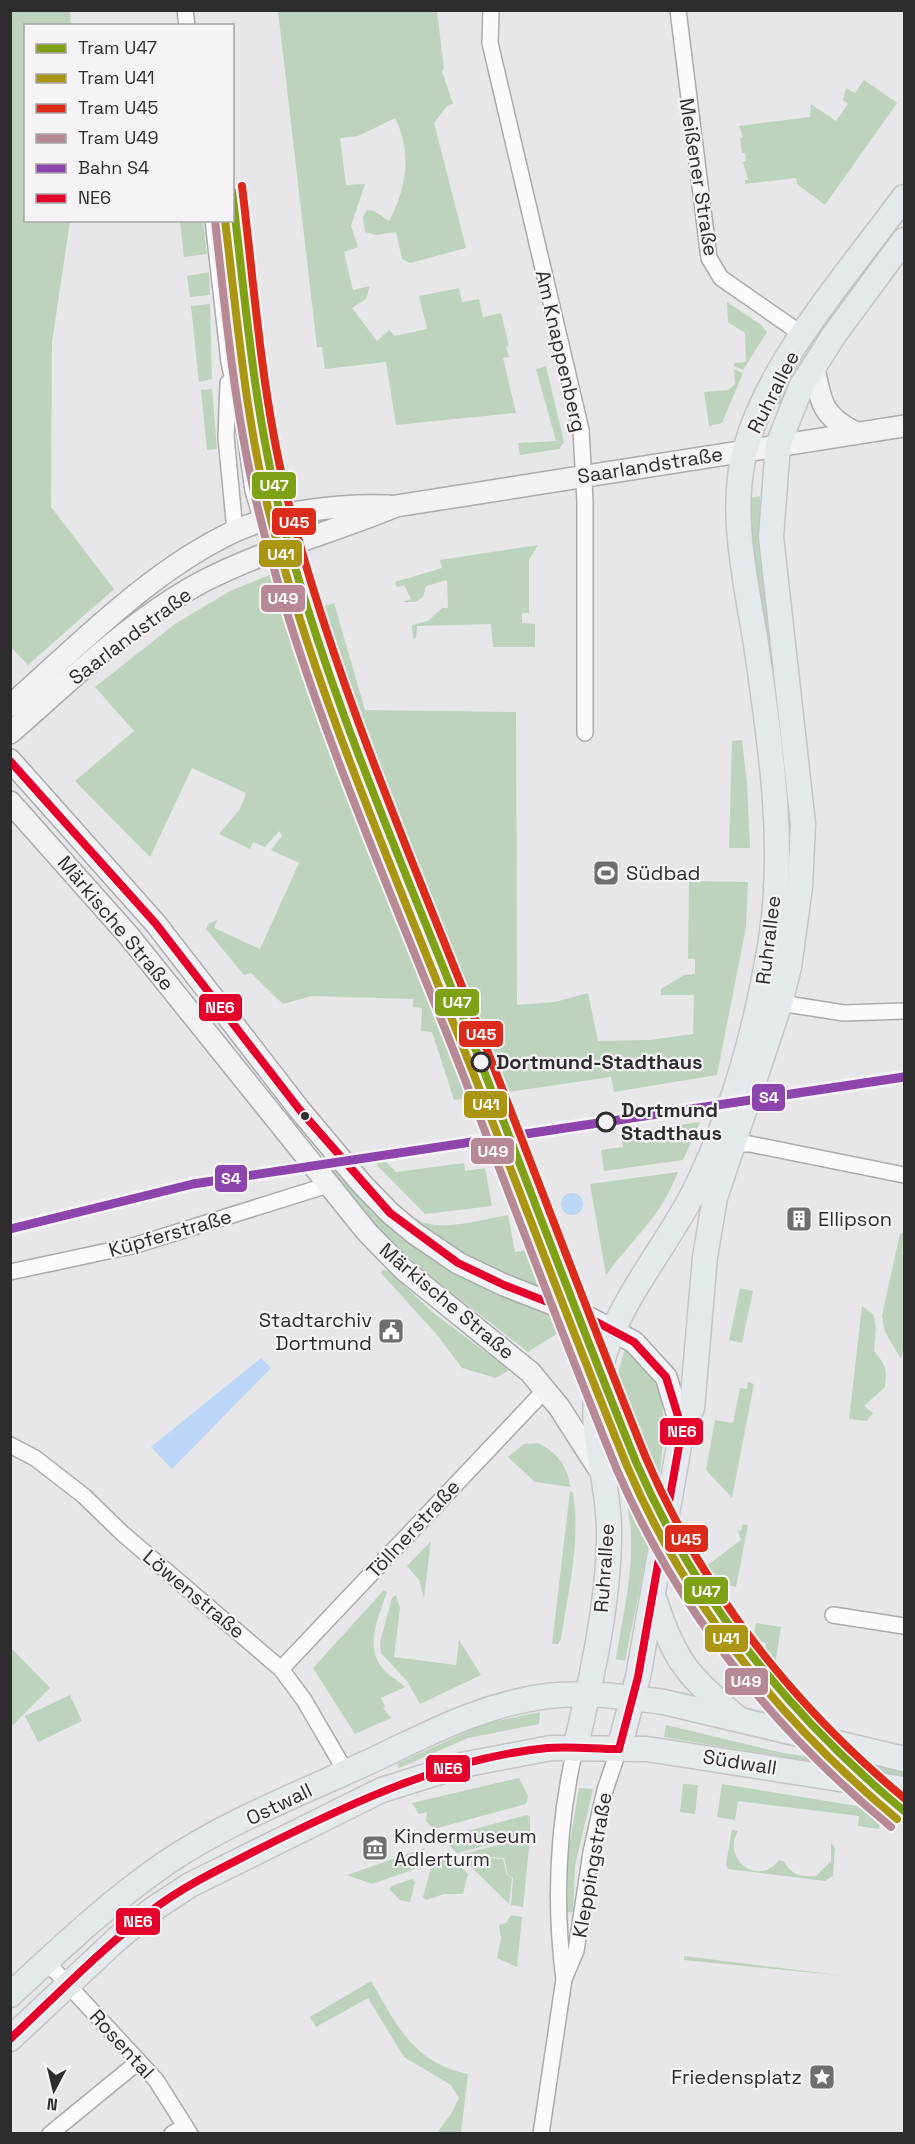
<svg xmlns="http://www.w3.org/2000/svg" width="915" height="2144" font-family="'Space Grotesk',sans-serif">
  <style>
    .green { fill: #bdd3be }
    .water { fill: #bbd6f6 }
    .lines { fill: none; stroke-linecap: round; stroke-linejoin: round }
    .street-casing { stroke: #abaaac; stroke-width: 18 }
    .secondary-casing { stroke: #abaaac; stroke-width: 24 }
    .primary-casing { stroke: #c4c4c5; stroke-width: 27 }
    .street { stroke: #fbfbfc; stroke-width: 15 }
    .secondary { stroke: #f0f2f4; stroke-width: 21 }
    .primary { stroke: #e4e9ec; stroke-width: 24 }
    .bus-1-casing { stroke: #f5f3f6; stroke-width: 12 }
    .bus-1 { stroke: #e4002b; stroke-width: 8 }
    .rail-1-casing { stroke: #f5f3f6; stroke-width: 14 }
    .rail-1 { stroke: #8e44ad; stroke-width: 9 }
    .tram-1-casing { stroke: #f5f3f6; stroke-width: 12 }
    .tram-2-casing { stroke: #f5f3f6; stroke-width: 12 }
    .tram-3-casing { stroke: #f5f3f6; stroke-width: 12 }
    .tram-4-casing { stroke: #f5f3f6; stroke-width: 12 }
    .tram-1 { stroke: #80a016; stroke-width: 8 }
    .tram-2 { stroke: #aa9612; stroke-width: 8 }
    .tram-3 { stroke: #dc2a1b; stroke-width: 8 }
    .tram-4 { stroke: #b68995; stroke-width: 8 }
    .stop-dot { fill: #f5f3f6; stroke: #2e2d2e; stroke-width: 3 }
    .bus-dot { fill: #2e2d2e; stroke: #f5f3f6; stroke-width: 2 }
    .labels { text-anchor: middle; stroke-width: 4.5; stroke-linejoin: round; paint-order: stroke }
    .street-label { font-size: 20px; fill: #2e2d2e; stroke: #f5f3f6 }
    .poi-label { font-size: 20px; fill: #2e2d2e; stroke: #f5f3f6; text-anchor: start }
    .stop-label { font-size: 20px; font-weight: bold; fill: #2e2d2e; stroke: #f5f3f6; text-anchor: start }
    .line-badge { stroke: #f5f3f6; stroke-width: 2 }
    .badge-label { font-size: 16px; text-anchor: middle; font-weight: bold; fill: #fff }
  </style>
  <rect width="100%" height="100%" fill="#e7e6e8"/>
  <g class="green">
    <polygon points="10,11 70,11 71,25 26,26 26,220 70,221 52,342 51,507 114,589 28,665 10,646"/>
    <path d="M278 11H437L444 69 442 71 453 104 447 106 434 123 466 248 410 263 402 259 396 232 376 235 365 232 363 217 367 210 374 211 389 221C407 188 412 152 395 118L358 136 340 138 346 185 365 184 351 226 358 247 344 252 353 290 370 286 366 299 352 308 377 341 389 330 395 336 427 329 419 296 459 288 462 302 479 299 483 317 501 313 509 346 506 347 509 357 503 358 516 413 396 425 386 362 325 369 322 347H317Z"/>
    <polygon points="864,80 897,103 825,205 797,184 796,178 745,184 745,180 748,180 743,162 746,161 745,153 742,153 740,138 743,137 739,126 810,117 811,104 836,121 848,104 843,100 846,88 855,93"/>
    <polygon points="180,221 203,221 207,254 184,257"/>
    <polygon points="889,232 897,238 784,406 777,404 817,335"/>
    <polygon points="209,272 210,295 190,297 187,276"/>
    <polygon points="727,302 760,324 767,332 743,370 734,366 734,363 746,362 745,333 728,322"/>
    <polygon points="210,304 212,379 199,382 191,306"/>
    <polygon points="546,366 564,442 559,449 520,455 518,443 556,441 536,369"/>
    <polygon points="734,369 743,373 722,423 709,426 704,392 728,390 735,384"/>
    <polygon points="212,389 217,449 207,450 201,390"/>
    <polygon points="268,418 275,476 262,478 255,443 268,441 265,419"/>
    <polygon points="760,496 761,566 784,732 777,732 749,542 750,498"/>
    <polygon points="355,512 285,536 265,537 263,529"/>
    <polygon points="538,545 529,560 529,613 522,613 522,623 535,624 535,647 493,647 491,624 417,626 416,638 413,639 412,625 428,621 442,608 448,608 447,580 426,586 423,597 415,602 403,602 411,599 404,585 397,587 395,582 442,568 440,560"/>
    <polygon points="301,562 314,609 334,603 365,710 516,712 517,1005 555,1002 588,993 598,1041 650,1040 693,1034 694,995 661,995 661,989 684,975 695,974 695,959 688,959 689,881 748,882 746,927 717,1075 614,1092 611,1077 454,1100 432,1032 421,1031 422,1008 413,1007 413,999 312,996 283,1004 251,973 244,975 206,929 208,924 217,920 214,928 260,949 299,863 271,850 282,836 279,831 265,847 253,842 250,849 219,834 240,809 246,793 192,768 150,857 75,781 134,731 95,687 175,624 230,591"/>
    <polygon points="742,740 747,783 750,848 729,848 732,741"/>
    <polygon points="700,1122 683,1160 604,1171 601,1150 623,1147 621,1134"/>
    <polygon points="384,1160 396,1172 464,1163 465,1171 485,1168 492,1206 425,1214 374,1162"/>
    <polygon points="337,1169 375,1210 575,1322 528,1352 419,1267 383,1233 326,1170"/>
    <path d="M678 1172C660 1218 634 1237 606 1275L590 1184Z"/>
    <path d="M508 1215 515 1252 537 1249 540 1262 549 1261 553 1279 566 1277 571 1300 500 1274 469 1259 413 1222 416 1218C435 1234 484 1219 508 1215Z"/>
    <polygon points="900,1233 904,1234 902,1254 904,1255 904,1347 901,1359 885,1332 882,1316"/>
    <polygon points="383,1270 389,1271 431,1311 509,1370 496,1378 462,1368 438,1336 381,1273"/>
    <polygon points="740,1288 753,1291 742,1343 729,1340"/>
    <path d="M862 1306 873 1314 876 1327 874 1351C886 1366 887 1368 885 1387L864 1406 873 1413 867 1421 849 1419Z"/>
    <path d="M625 1349C640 1357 653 1375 659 1391 677 1432 635 1609 625 1661L616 1659C622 1619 633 1576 631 1535 630 1502 616 1472 613 1440 610 1409 615 1378 625 1349Z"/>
    <polygon points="748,1382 754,1384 732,1498 706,1470 715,1420 733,1423 740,1388 747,1389"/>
    <path d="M538 1443C556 1452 568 1466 570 1487L535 1482 508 1457 524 1444Z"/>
    <path d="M570 1491 573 1493C581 1542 568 1591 561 1639L558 1644H552Z"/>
    <polygon points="743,1524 748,1525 736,1587 693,1576 741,1540 738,1530 741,1531"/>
    <polygon points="431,1541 424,1598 419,1580 407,1566"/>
    <path d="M384 1590 387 1592C379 1616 364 1646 383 1669 388 1676 398 1680 405 1687L381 1698 385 1707 383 1708 391 1718 355 1734 313 1668Z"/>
    <polygon points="396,1595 400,1608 394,1657 456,1665 459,1640 481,1675 420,1704 407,1681 381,1653 380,1642 392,1598"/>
    <polygon points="756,1623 781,1627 772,1685 758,1682 760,1665 751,1664 753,1655 764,1656 766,1643 753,1640"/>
    <polygon points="11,1648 50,1688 11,1727"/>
    <polygon points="70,1695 82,1721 38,1742 25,1716"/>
    <polygon points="540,1712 539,1724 468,1738 399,1768 397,1764 483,1724"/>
    <polygon points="666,1725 783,1753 903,1770 904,1777 669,1738 664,1737"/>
    <polygon points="519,1778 528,1796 526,1804 434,1829 426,1821 427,1812 419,1814 412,1803"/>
    <polygon points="683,1784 698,1785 695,1814 680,1812"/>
    <polygon points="722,1784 881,1810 879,1829 858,1826 859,1816 738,1801 735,1820 717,1817"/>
    <polygon points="579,1788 593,1789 575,1866 573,1912 567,1912 568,1853"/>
    <polygon points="527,1815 530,1817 530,1834 457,1853 446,1842 449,1836"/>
    <path d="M732 1830 738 1831C721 1861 760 1887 779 1860L784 1861C791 1875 801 1877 816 1876L831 1861V1843L835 1848 833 1876 825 1881 728 1869 726 1864Z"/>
    <polygon points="530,1837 523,1907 511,1905 513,1878 508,1875 504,1858 459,1855"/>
    <polygon points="425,1848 415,1869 372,1884 347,1875"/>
    <polygon points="460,1856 503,1859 507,1875 512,1878 509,1904"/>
    <polygon points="452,1857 468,1874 463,1894 444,1894 426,1900 423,1897 432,1864"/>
    <polygon points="412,1879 415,1882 410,1902 400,1900 390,1890 391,1886"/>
    <polygon points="511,1915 522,1917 517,1967 497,1958 501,1938 499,1925 506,1923"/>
    <polygon points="684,1956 846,1976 684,1960"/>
    <path d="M371 1981C397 2025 413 2063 468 2074L461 2133H437L451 2114 459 2098 451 2085 404 2057 368 1998 316 2027 310 2017Z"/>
  </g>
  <g class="water">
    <circle cx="572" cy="1204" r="11"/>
    <polygon points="261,1358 271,1368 172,1469 151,1447"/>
  </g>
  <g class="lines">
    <defs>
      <g id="street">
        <polyline points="185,10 187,26"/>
        <polyline points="491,10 490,43 581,430 585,501 585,733"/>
        <polyline points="678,10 709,258 721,278 803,335"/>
        <polyline points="213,220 229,362 245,434 253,491 262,521"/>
        <polyline points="228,383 226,437 235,531"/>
        <polyline points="780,1003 844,1013 904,1011"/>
        <polyline points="732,1144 750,1144 904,1175"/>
        <polyline points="10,1272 136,1245 328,1185"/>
        <polyline points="10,1445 35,1458 84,1496 122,1533 281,1669 304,1700 346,1772"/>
        <polyline points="833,1615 904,1626"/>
        <polyline points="281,1669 546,1389"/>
        <polyline points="46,1961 156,2080 190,2134"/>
        <path d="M564 1979C554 1903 558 1824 575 1749"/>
        <polyline points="50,2134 138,2062"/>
        <polyline points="172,2134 185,2126"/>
        <polyline points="541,2134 564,1979 576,1951 591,1852 605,1790 619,1749"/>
      </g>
      <g id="secondary">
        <path d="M814 368C821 403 822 416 856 433"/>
        <path d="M10 706C78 646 150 571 233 532 277 511 341 504 389 506"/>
        <path d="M10 733C70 681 130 621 200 583 263 550 331 533 396 506L904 426"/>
        <polyline points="10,760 156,924 299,1109 361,1183 390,1213 414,1233 458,1263 504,1285 591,1319 634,1342 666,1377 682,1429"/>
        <polyline points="10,802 129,936 366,1231 403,1269 530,1372 559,1407 599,1469"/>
      </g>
      <g id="primary">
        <path d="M655 1601C675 1663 688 1675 736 1717"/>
        <path d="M575 1749C591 1682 610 1598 609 1529 608 1469 585 1430 601 1366 618 1300 664 1251 694 1192 733 1114 757 1026 771 940 786 842 770 741 756 644 746 581 728 510 746 447 770 360 851 270 904 197"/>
        <polyline points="619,1749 638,1677 682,1429 692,1408 705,1257 715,1198 780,1003 789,967 800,887 803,824 771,537 778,445 801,387 834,335 904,240"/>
        <path d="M10 1995C60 1949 109 1902 166 1863 226 1822 306 1791 373 1760 432 1732 481 1705 547 1696 586 1691 625 1697 664 1702L904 1759"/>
        <polyline points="10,2039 117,1939 152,1910 190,1885 382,1790 462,1765 551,1748 647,1749 904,1789"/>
      </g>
    </defs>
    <use href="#street" class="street-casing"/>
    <use href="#secondary" class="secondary-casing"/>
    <use href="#primary" class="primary-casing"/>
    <use href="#street" class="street"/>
    <use href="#secondary" class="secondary"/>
    <use href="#primary" class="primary"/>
    <defs>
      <g id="bus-1">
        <polyline points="10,761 156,924 299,1109 390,1213 458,1263 504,1285 591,1319 634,1342 666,1377 682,1429 638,1677 619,1749"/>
        <path d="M10 2039C57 1995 101 1949 151 1911 185 1885 224 1867 261 1848 351 1803 446 1758 547 1748 571 1746 595 1749 619 1749"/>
      </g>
    </defs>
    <use href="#bus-1" class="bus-1-casing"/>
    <use href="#bus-1" class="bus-1"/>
    <defs>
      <polyline id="rail-1" points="10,1229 193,1184 904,1077"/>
    </defs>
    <use href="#rail-1" class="rail-1-casing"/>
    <use href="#rail-1" class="rail-1"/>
    <defs>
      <path id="tram-1" d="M232 191C245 296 253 401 278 504 322 681 396 848 463 1017 521 1165 576 1314 636 1462 696 1600 789 1715 904 1811"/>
      <path id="tram-2" d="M225 220C237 317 245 413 268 508 312 683 385 850 451 1017 511 1166 566 1317 627 1466 687 1606 781 1722 897 1819"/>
      <path id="tram-3" d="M242 186C255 293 262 401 289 505 335 680 406 845 472 1012 531 1160 586 1310 646 1458 703 1591 793 1705 904 1798"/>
      <path id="tram-4" d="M215 220C226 317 235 414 258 509 301 684 374 852 441 1019 501 1169 556 1321 617 1470 678 1611 773 1729 891 1827"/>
    </defs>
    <use href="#tram-1" class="tram-1-casing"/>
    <use href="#tram-2" class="tram-2-casing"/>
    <use href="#tram-3" class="tram-3-casing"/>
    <use href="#tram-4" class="tram-4-casing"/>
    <use href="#tram-1" class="tram-1"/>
    <use href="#tram-2" class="tram-2"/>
    <use href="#tram-3" class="tram-3"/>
    <use href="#tram-4" class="tram-4"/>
  </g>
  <defs>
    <symbol id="stadium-square" viewBox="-11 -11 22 22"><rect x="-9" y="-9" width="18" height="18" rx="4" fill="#6f6e6f" stroke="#f5f3f6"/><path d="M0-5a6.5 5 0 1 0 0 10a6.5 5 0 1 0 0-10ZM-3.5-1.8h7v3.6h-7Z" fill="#fff"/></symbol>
    <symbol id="building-square" viewBox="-11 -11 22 22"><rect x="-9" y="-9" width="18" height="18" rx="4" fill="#6f6e6f" stroke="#f5f3f6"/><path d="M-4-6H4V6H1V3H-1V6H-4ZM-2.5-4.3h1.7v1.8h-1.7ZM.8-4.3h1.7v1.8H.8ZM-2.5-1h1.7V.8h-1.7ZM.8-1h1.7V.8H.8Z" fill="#fff"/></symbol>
    <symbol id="civic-square" viewBox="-11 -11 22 22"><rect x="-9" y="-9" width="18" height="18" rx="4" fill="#6f6e6f" stroke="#f5f3f6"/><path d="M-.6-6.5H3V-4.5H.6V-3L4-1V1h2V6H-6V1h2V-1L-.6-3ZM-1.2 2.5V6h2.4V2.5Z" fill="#fff"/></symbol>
    <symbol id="museum-square" viewBox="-11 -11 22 22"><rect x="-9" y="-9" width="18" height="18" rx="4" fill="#6f6e6f" stroke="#f5f3f6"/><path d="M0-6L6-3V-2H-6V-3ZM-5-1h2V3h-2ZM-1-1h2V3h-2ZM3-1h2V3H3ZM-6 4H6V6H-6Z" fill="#fff"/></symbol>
    <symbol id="sight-square" viewBox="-11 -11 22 22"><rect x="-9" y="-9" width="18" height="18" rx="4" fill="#6f6e6f" stroke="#f5f3f6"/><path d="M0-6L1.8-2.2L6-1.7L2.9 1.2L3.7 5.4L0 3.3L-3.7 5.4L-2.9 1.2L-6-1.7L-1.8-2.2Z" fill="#fff"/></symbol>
  </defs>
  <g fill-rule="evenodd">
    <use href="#stadium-square" x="591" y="858" width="30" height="30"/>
    <use href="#building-square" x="784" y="1204" width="30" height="30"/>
    <use href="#civic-square" x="376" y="1316" width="30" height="30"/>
    <use href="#museum-square" x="360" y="1833" width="30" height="30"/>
    <use href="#sight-square" x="807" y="2062" width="30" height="30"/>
  </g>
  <g class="stop-dot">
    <circle cx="481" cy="1062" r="9"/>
    <circle cx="606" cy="1122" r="9"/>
  </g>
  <circle class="bus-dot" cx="305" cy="1116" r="5"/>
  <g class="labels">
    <g class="street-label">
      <text transform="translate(699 177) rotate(81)" y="7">Meißener Straße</text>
      <text transform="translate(561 351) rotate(77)" y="7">Am Knappenberg</text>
      <text transform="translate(773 392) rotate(-63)" y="7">Ruhrallee</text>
      <text transform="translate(650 465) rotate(-9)" y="7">Saarlandstraße</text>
      <text transform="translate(130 636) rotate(-37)" y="7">Saarlandstraße</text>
      <text transform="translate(116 923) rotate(50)" y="7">Märkische Straße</text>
      <text transform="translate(768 940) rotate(-83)" y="7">Ruhrallee</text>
      <text transform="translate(170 1233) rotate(-16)" y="7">Küpferstraße</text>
      <text transform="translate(447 1301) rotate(40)" y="7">Märkische Straße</text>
      <text transform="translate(413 1529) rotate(-47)" y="7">Töllnerstraße</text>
      <text transform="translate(604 1568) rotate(-86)" y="7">Ruhrallee</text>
      <text transform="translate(194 1594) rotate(40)" y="7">Löwenstraße</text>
      <text transform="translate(740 1762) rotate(9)" y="7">Südwall</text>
      <text transform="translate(279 1804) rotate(-26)" y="7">Ostwall</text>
      <text transform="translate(592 1865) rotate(-80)" y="7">Kleppingstraße</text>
      <text transform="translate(122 2044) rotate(48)" y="7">Rosental</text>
    </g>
    <g class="poi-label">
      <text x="626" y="880">Südbad</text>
      <text x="818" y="1226">Ellipson</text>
      <text x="372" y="1327" text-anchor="end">Stadtarchiv<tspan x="372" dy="23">Dortmund</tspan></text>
      <text x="394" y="1843">Kindermuseum<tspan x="394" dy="23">Adlerturm</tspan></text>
      <text x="802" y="2084" text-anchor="end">Friedensplatz</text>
    </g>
    <g class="stop-label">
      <text x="496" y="1069">Dortmund-Stadthaus</text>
      <text x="621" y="1117">Dortmund<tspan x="621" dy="23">Stadthaus</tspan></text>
    </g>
  </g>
  <g class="line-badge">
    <rect x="251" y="471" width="46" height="29" rx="6" fill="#80a016"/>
    <rect x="271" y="507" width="46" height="29" rx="6" fill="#dc2a1b"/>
    <rect x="258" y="539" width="45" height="29" rx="6" fill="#aa9612"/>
    <rect x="260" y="584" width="46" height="29" rx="6" fill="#b68995"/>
    <rect x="434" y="988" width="46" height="29" rx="6" fill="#80a016"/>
    <rect x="198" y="993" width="45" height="29" rx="6" fill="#e4002b"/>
    <rect x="458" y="1020" width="46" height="28" rx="6" fill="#dc2a1b"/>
    <rect x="751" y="1083" width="35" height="29" rx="6" fill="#8e44ad"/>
    <rect x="463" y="1090" width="45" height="29" rx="6" fill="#aa9612"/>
    <rect x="470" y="1137" width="45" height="28" rx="6" fill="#b68995"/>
    <rect x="214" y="1164" width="34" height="29" rx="6" fill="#8e44ad"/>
    <rect x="659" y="1417" width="45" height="29" rx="6" fill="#e4002b"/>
    <rect x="664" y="1524" width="45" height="29" rx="6" fill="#dc2a1b"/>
    <rect x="683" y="1576" width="46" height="29" rx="6" fill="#80a016"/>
    <rect x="704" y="1624" width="45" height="29" rx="6" fill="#aa9612"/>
    <rect x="724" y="1667" width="45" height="29" rx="6" fill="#b68995"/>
    <rect x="425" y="1754" width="46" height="29" rx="6" fill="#e4002b"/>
    <rect x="115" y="1907" width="46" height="29" rx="6" fill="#e4002b"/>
  </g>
  <g class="badge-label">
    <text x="274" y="491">U47</text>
    <text x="294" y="528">U45</text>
    <text x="281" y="560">U41</text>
    <text x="283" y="604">U49</text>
    <text x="457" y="1008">U47</text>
    <text x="220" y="1013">NE6</text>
    <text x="481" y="1040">U45</text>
    <text x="769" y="1103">S4</text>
    <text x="486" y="1110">U41</text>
    <text x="493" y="1157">U49</text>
    <text x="231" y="1184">S4</text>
    <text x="682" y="1437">NE6</text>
    <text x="686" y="1545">U45</text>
    <text x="706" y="1597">U47</text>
    <text x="726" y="1644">U41</text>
    <text x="746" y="1687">U49</text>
    <text x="448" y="1774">NE6</text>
    <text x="138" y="1927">NE6</text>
  </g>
  <rect width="915" height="2144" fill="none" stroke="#2e2d2e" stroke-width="24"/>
  <rect x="24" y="24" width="210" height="198" fill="#f5f3f6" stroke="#a5a4a6" stroke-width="1.5"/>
  <rect x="36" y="44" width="30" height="9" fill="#80a016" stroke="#a5a4a6" stroke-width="1.5"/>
  <text x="78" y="54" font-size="18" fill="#2e2d2e">Tram U47</text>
  <rect x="36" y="74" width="30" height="9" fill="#aa9612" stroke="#a5a4a6" stroke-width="1.5"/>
  <text x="78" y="84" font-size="18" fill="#2e2d2e">Tram U41</text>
  <rect x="36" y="104" width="30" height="9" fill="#dc2a1b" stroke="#a5a4a6" stroke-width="1.5"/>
  <text x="78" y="114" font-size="18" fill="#2e2d2e">Tram U45</text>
  <rect x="36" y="134" width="30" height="9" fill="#b68995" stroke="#a5a4a6" stroke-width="1.5"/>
  <text x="78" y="144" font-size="18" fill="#2e2d2e">Tram U49</text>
  <rect x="36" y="164" width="30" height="9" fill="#8e44ad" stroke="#a5a4a6" stroke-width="1.5"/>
  <text x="78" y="174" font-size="18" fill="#2e2d2e">Bahn S4</text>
  <rect x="36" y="194" width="30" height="9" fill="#e4002b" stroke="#a5a4a6" stroke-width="1.5"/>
  <text x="78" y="204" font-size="18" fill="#2e2d2e">NE6</text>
  <g transform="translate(54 2090) rotate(187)" stroke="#f5f3f6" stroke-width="4.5" paint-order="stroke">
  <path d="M0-4.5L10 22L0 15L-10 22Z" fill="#2e2d2e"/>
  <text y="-9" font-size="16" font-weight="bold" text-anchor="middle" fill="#2e2d2e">N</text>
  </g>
</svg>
